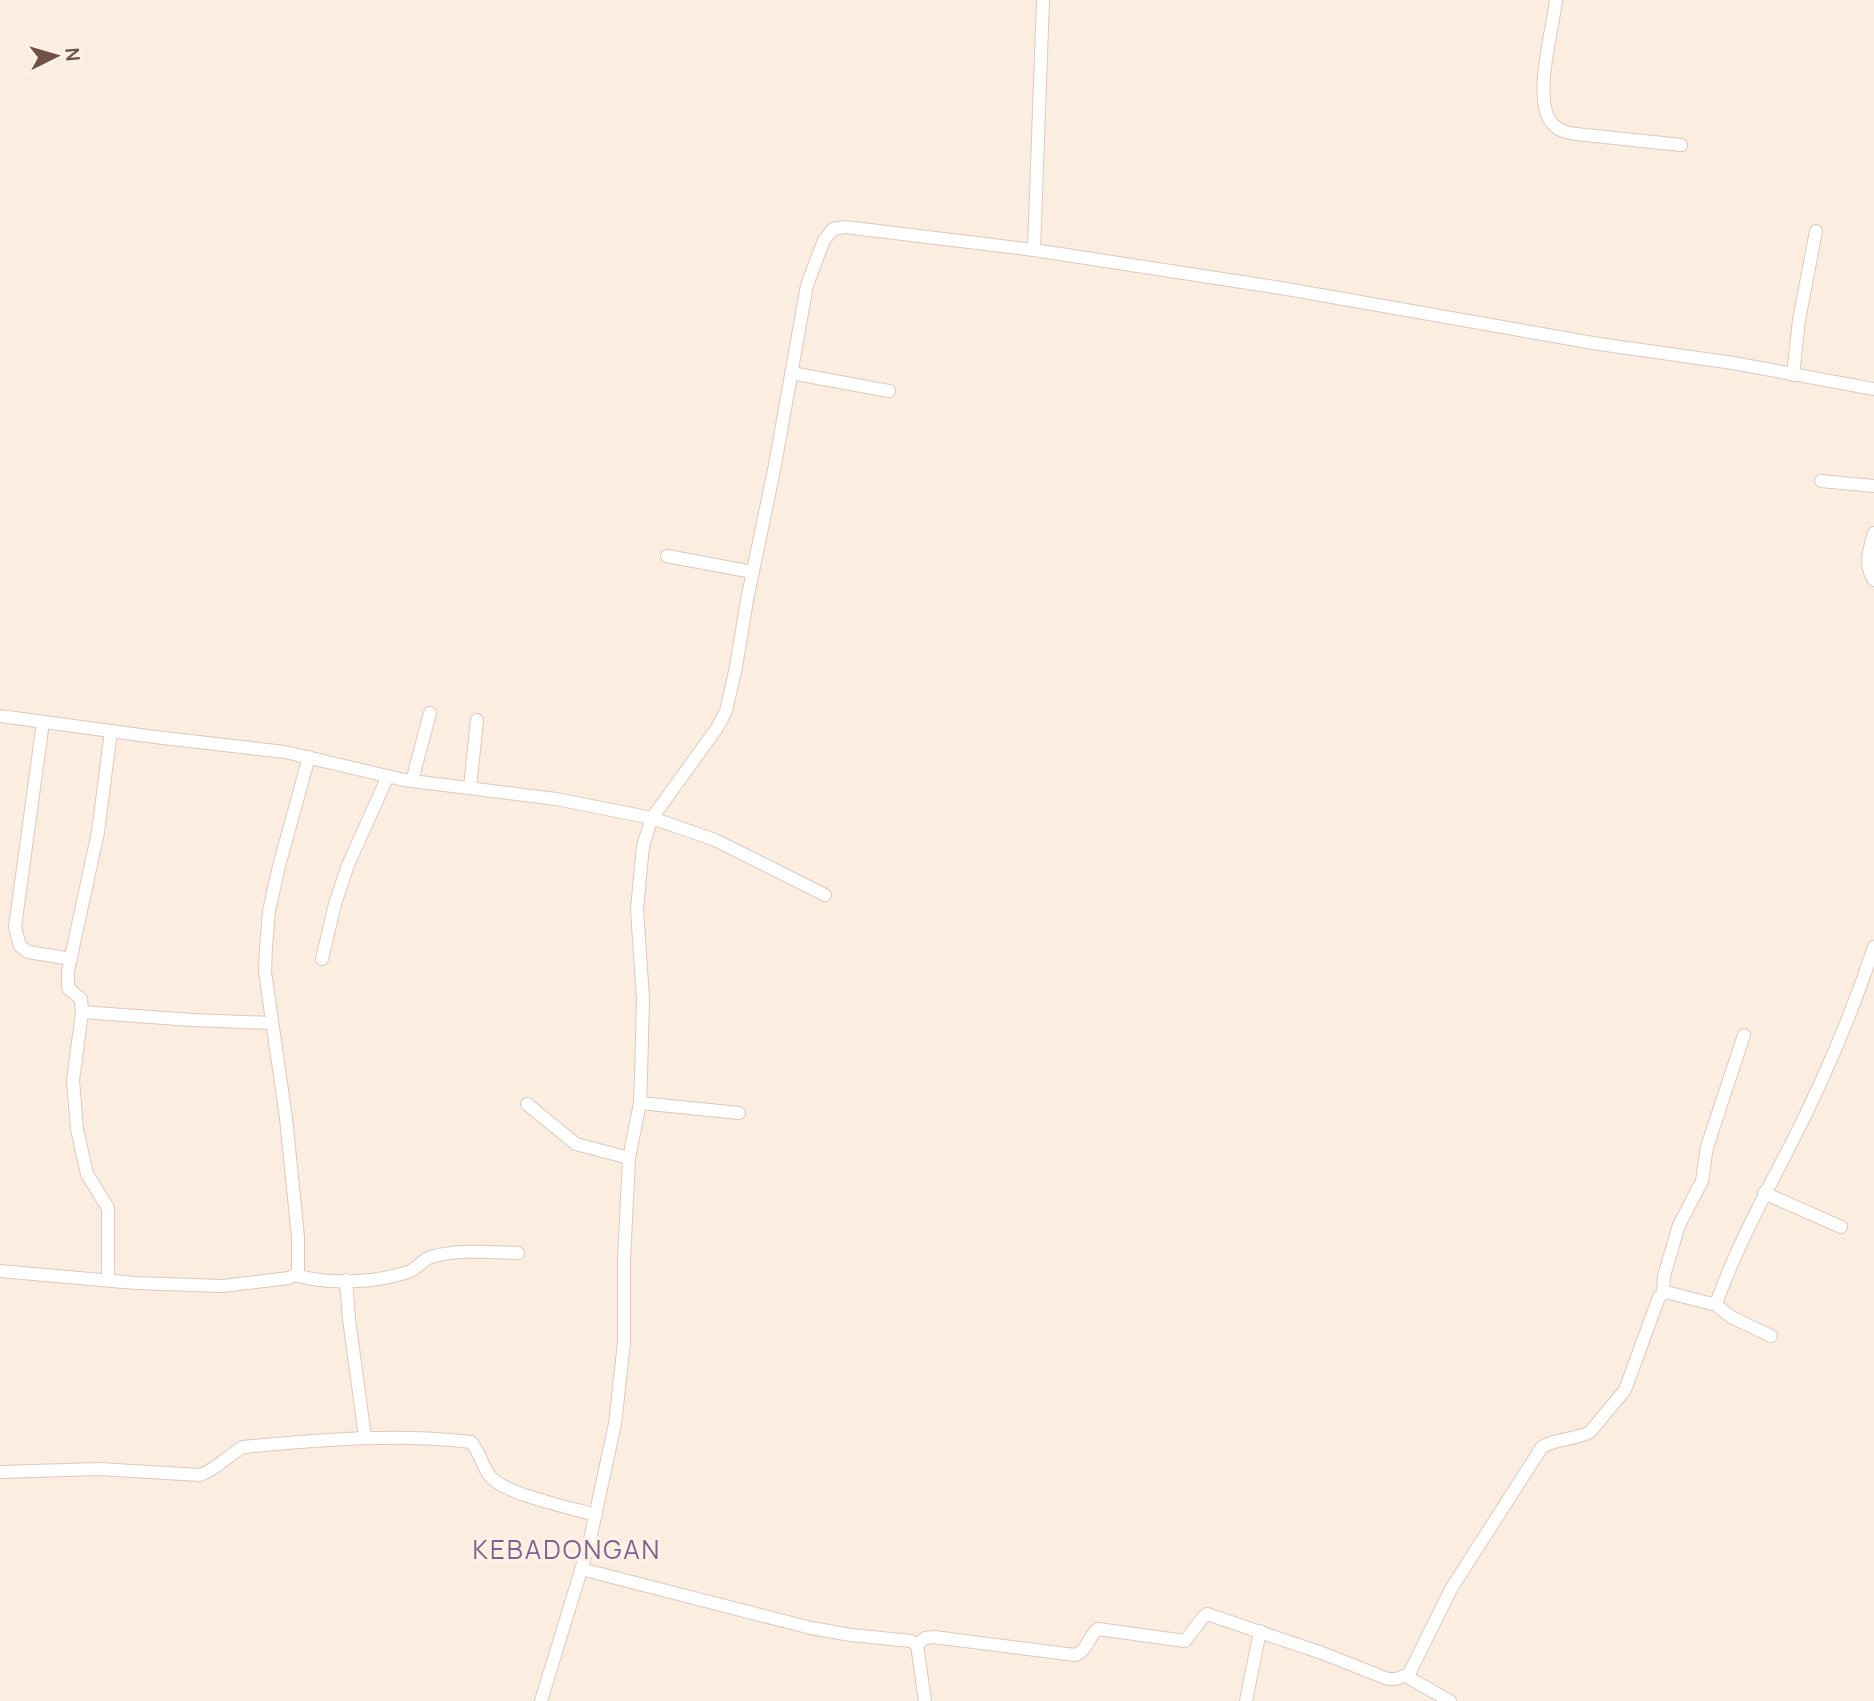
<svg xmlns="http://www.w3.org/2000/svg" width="1874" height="1701" font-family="Manrope,sans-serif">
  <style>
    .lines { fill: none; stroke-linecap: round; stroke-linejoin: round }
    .minor-casing { stroke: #dfc9bc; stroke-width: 14 }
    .minor { stroke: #fff; stroke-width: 12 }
    .labels { text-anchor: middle; stroke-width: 6; stroke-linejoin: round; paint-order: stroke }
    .quarter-label { font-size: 26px; letter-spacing: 2px; fill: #7f6394; stroke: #fff2e5 }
  </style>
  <rect width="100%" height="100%" fill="#fbeddf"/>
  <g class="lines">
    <defs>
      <g id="minor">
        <path d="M1556 0C1553 29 1532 100 1552 123 1558 131 1567 133 1576 134L1681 145"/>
        <polyline points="1034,250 1043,0"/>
        <polyline points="791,373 889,391"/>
        <polyline points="1793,375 1799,320 1816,231"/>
        <polyline points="1821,481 1874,486"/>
        <path d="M1874 533C1869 549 1864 566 1874 580"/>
        <polyline points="667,556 753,572"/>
        <polyline points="0,716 155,737 285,752 404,780 556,799 652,818 715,840 825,895"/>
        <polyline points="43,722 15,927 20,946 28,952 71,959"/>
        <polyline points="412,781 430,713"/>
        <polyline points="470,788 477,720"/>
        <polyline points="322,959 335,904 348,865 388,776"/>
        <polyline points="82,1012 192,1020 272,1023"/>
        <polyline points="640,1103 739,1113"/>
        <polyline points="527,1104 576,1144 629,1158"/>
        <polyline points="1764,1193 1841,1227"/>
        <polyline points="0,1271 135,1283 222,1286 289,1278 295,1275 298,1270 298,1237 286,1118 265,972 266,947 269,911 279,866 309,757"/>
        <path d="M295 1275C329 1285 374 1283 408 1272 417 1269 422 1260 431 1257 457 1249 490 1252 518 1253"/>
        <polyline points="108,1280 108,1208 87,1174 77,1129 73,1081 82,1012 81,999 68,988 68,971 98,832 111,731"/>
        <polyline points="346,1280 349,1319 365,1437"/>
        <polyline points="1663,1293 1664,1276 1679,1225 1702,1181 1707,1147 1744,1035"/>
        <polyline points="1714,1303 1731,1317 1771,1336"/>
        <path d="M0 1472 99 1469 200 1475C217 1469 227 1456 243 1447 321 1440 393 1433 471 1442 480 1453 482 1465 489 1475 502 1494 572 1508 596 1515"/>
        <polyline points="581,1569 811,1628 851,1635 911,1641 917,1645 925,1701"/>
        <path d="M917 1645 925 1638 934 1637 1075 1655C1088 1651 1088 1636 1098 1629L1185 1641 1204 1616 1207 1614 1322 1653 1388 1679H1396L1409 1674 1451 1589 1542 1447C1557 1438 1575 1440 1590 1432L1625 1390 1659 1297 1666 1292 1712 1304 1717 1301C1736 1249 1762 1200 1788 1150 1821 1086 1851 1016 1874 947"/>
        <polyline points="1409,1674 1411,1679 1450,1701"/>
        <polyline points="541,1701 589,1544 615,1424 624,1343 624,1260 629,1158 640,1103 641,1077 643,999 637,909 643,846 652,818 717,728 726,711 736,667 747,600 775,465 807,285 824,240 833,229 845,227 1034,250 1281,288 1599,344 1733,363 1874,389"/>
        <polyline points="1246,1701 1260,1631"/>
      </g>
    </defs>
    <use href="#minor" class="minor-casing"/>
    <use href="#minor" class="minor"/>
  </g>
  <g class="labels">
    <g class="quarter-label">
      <text x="567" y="1559">KEBADONGAN</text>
    </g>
  </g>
  <g transform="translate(56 56) rotate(85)" stroke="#fff2e5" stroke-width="5" paint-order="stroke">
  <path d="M0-5L12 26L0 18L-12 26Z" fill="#705248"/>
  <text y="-10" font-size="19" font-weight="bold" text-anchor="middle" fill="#705248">N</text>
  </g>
</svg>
